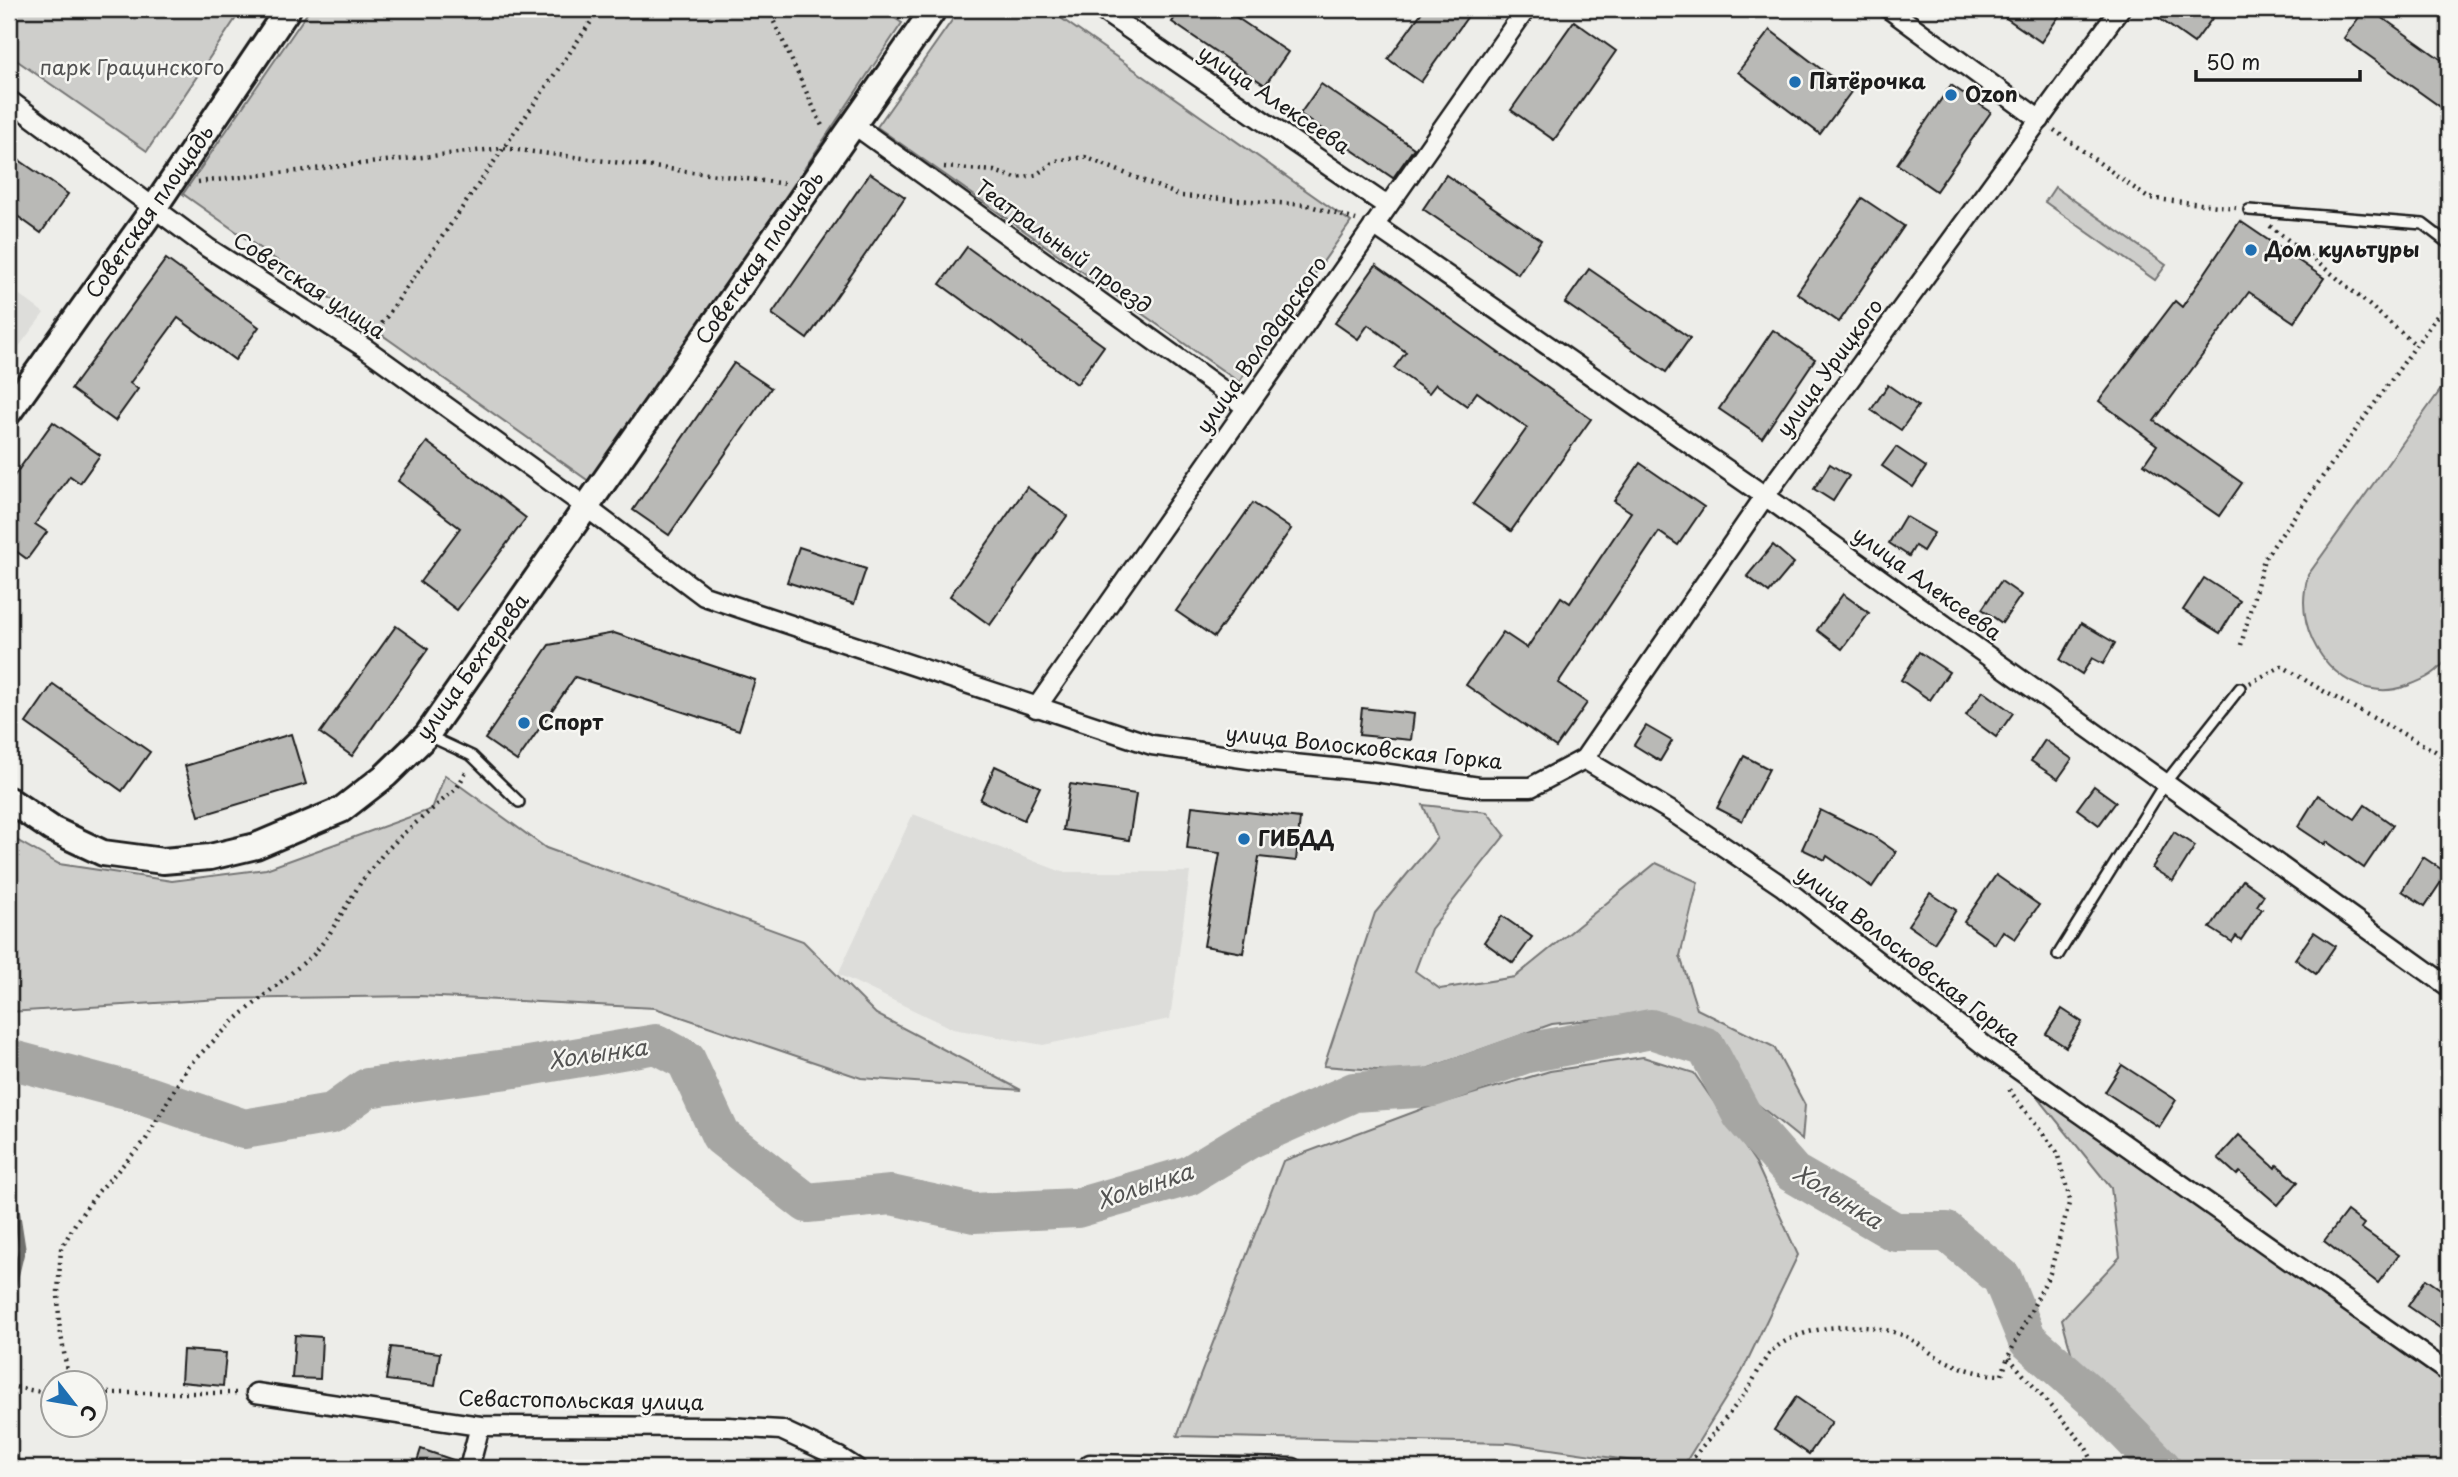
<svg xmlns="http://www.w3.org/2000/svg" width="2458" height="1477" font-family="'Playpen Sans',sans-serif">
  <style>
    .built { fill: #ddddda }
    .green { fill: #cececb; stroke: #757574; stroke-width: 2 }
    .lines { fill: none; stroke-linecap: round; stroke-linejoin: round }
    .stream { stroke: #6f6f6d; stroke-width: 7 }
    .river { stroke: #a6a6a3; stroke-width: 40 }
    .building { fill: #b9b9b6; stroke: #1c1c1c; stroke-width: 2 }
    .lane-casing { stroke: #1c1c1c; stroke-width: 14 }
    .street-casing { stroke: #1c1c1c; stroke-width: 23 }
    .secondary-casing { stroke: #1c1c1c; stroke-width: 30 }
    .path { stroke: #1c1c1c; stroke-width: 4.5; stroke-dasharray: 2 5; stroke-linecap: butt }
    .lane { stroke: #f6f6f2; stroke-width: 9 }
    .street { stroke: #f6f6f2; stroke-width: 18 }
    .secondary { stroke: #f6f6f2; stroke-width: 24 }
    .poi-dot { fill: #1f6fb2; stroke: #f6f6f2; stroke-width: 2.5 }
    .labels { text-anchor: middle; stroke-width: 5; stroke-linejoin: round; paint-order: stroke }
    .park-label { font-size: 21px; fill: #515151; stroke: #f6f6f2 }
    .poi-label { font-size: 21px; font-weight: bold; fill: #1c1c1c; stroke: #f6f6f2; text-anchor: start }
    .street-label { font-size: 21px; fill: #1c1c1c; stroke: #f6f6f2 }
    .water-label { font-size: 23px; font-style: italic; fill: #535352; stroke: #f6f6f2 }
  </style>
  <rect width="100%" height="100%" fill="#edede9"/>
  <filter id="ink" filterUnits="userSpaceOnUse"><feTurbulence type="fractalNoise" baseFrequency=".0143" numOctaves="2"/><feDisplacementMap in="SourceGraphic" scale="14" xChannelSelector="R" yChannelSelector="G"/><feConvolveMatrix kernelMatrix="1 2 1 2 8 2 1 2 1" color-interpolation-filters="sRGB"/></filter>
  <g filter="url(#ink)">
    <g class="built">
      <polygon points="9,287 44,313 9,360"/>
      <polygon points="913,814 1062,872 1190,872 1170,1019 1043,1045 953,1029 838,974"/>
    </g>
    <g class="green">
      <polygon points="9,9 242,9 147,151 9,55"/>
      <polygon points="310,9 584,9 595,16 600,9 881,9 902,23 593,484 183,194"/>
      <polygon points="960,9 1048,9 1351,222 1239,382 877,127"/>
      <polygon points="2055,187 2166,265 2155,280 2045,202"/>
      <path d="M2449 378V656C2438 673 2426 679 2407 686 2353 705 2304 655 2304 602 2304 593 2306 583 2308 575Z"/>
      <polygon points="445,775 546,848 803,941 876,1014 1021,1090 861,1078 655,1008 420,996 221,999 9,1012 9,836 59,864 172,881 266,869 432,809"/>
      <polygon points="1423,805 1487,812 1505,835 1431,929 1415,971 1440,989 1515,977 1656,863 1698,882 1680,956 1697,1009 1774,1047 1805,1105 1802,1140 1746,1095 1706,1031 1636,1015 1552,1024 1415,1073 1324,1066 1375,913 1437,838"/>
      <polygon points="1643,1057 1694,1073 1756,1163 1798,1255 1742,1372 1682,1468 1509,1443 1177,1436 1283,1161 1422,1109 1550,1071"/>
      <polygon points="2015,1069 2449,1377 2449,1468 2167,1468 2073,1359 2062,1319 2120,1257 2111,1188"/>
    </g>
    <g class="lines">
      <g class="stream">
        <polyline points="9,1163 22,1248 9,1302"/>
        <polyline points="9,1452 22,1468"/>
      </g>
      <polyline class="river" points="9,1059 145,1095 244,1129 331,1114 367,1088 522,1067 656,1044 686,1060 721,1136 807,1203 891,1195 974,1213 1077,1208 1188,1176 1249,1139 1354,1092 1433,1087 1527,1053 1651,1029 1706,1047 1742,1115 1793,1173 1895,1232 1947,1232 2002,1278 2027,1339 2099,1403 2162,1468"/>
    </g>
    <g class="building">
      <polygon points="1181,9 1224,9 1288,52 1265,85 1172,22"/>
      <polygon points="1424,9 1473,9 1421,82 1388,59"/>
      <polygon points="1993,9 2064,9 2041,42"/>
      <polygon points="2146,9 2219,9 2194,43"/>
      <polygon points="2365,9 2370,9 2449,65 2449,113 2344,38"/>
      <polygon points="1574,21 1616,51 1554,140 1511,110"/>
      <polygon points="1770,30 1851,92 1820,134 1738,72"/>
      <polygon points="1321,84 1414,148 1393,178 1300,114"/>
      <polygon points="1951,85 1991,112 1936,191 1897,164"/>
      <polygon points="9,153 68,194 41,233 9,210"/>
      <polygon points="870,173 905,197 807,339 772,314"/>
      <polygon points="1446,175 1541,240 1518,274 1423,209"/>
      <polygon points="1862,198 1904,226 1839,322 1797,293"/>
      <polygon points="2240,221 2324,278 2294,322 2249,292 2154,421 2242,483 2219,516 2144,464 2157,445 2099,401 2175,301 2182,307"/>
      <polygon points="967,247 1104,346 1077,384 940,284"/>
      <polygon points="166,259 259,327 235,360 178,318 130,383 138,389 115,421 71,389"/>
      <polygon points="1376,265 1591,419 1511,531 1473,504 1527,428 1477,392 1467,406 1436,384 1429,393 1394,368 1406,352 1368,325 1358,339 1335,323"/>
      <polygon points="1589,269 1690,338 1666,372 1565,303"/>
      <polygon points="1773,330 1815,359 1762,438 1719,409"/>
      <polygon points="734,363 771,388 669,535 633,510"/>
      <polygon points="1888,385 1918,406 1901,430 1871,410"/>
      <polygon points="53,422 100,455 80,483 70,476 35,524 47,532 27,559 9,546 9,483"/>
      <polygon points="427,442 526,518 457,610 420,582 460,528 398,481"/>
      <polygon points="1896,447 1926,467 1913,487 1882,466"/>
      <polygon points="1640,463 1704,507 1678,545 1659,532 1558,683 1587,703 1556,747 1466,685 1503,632 1527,648 1561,597 1570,603 1631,512 1614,501"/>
      <polygon points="1830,464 1849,476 1833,501 1814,489"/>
      <polygon points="1027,487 1067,516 990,625 950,596"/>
      <polygon points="1253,503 1291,529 1214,637 1176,611"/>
      <polygon points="1905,516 1934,533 1923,551 1915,546 1909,556 1889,543"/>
      <polygon points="1773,545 1794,563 1769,593 1747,576"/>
      <polygon points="799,547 866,569 854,604 787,582"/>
      <polygon points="2204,578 2240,601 2220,633 2183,610"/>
      <polygon points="2001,581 2021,595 2002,623 1982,609"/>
      <polygon points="1843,594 1869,613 1842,649 1817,630"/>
      <polygon points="2081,623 2115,643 2103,664 2092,658 2082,674 2060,660"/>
      <polygon points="396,626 428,649 352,756 320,733"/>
      <polygon points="614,633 755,680 739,730 575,677 517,761 485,739 549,645"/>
      <polygon points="1919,652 1949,672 1930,700 1901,680"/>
      <polygon points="53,684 150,752 122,791 26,723"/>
      <polygon points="1983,691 2013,713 1996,737 1966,715"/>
      <polygon points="1362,708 1414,714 1411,740 1359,735"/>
      <polygon points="1646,726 1672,741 1660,761 1634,745"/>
      <polygon points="291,734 306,784 199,816 185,766"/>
      <polygon points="2045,740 2072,759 2058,779 2031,761"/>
      <polygon points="1744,756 1769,769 1742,821 1717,808"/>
      <polygon points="995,766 1040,787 1024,820 980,800"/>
      <polygon points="1070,784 1136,794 1129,840 1063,830"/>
      <polygon points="2094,786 2116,802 2099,825 2077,809"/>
      <polygon points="2318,795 2355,819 2365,805 2393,825 2364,868 2327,842 2325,845 2298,827"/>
      <polygon points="1192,806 1300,818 1296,861 1259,857 1243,953 1204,946 1220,853 1187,849"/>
      <polygon points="1820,810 1873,836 1896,852 1872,887 1827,856 1825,860 1802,849"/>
      <polygon points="2174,832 2195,846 2173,881 2152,868"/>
      <polygon points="2423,857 2447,873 2425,906 2402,891"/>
      <polygon points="1996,875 2039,905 2015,939 2003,931 1995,944 1964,922"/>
      <polygon points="2243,880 2264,895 2257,906 2262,909 2241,940 2236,936 2232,942 2210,928"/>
      <polygon points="1930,893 1956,910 1934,943 1908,925"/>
      <polygon points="1502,916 1532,937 1513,963 1484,942"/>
      <polygon points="2314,932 2335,946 2316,974 2295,959"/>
      <polygon points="2062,1009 2082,1022 2066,1047 2046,1034"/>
      <polygon points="2122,1065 2176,1100 2159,1127 2105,1092"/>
      <polygon points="2239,1135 2275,1168 2277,1165 2298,1182 2278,1205 2240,1172 2237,1175 2218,1158"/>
      <polygon points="2347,1211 2364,1224 2361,1228 2399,1255 2378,1283 2324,1241"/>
      <polygon points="2426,1279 2449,1295 2449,1334 2408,1306"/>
      <polygon points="295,1335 322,1337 320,1379 292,1378"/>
      <polygon points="391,1347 440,1353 435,1386 386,1380"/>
      <polygon points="183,1350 226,1353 223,1386 181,1382"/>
      <polygon points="1796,1397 1832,1422 1809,1454 1774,1430"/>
      <polygon points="421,1449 459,1462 458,1468 415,1468"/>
    </g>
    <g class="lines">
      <defs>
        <g id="lane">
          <polyline points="2249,210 2423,224 2449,244"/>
          <polyline points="429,736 472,756 519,802"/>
          <polyline points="2058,955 2165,783 2240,688"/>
        </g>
        <g id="street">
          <polyline points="1100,9 1387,206"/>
          <polyline points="1889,9 2040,120"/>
          <polyline points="9,100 208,248 365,348 586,507 704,596 1152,745 1263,761 1375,772 1479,787 1531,787 1584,759 1765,496 2120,9"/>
          <polyline points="853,124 1246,407"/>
          <polyline points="1374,225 1765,496 2449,987"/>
          <polyline points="1036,708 1526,9"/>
          <polyline points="1584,759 1674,813 1782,886 1985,1046 2449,1373"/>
          <polyline points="256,1393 480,1426 728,1427 781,1430 839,1457 856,1468"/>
          <polyline points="469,1468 480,1426"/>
          <polyline points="1087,1468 1090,1464 1293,1468"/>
        </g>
        <g id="secondary">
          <polyline points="9,412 154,208 288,9"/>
          <polyline points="9,800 52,829 103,853 163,861 210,857 256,846 341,810 386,775 427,735 934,9"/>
        </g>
      </defs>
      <use href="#lane" class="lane-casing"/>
      <use href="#street" class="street-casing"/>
      <use href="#secondary" class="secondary-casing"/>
      <g class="path">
        <polyline points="768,9 823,128"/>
        <polyline points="887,9 901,18"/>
        <polyline points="2054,130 2148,198 2236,208"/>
        <polyline points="944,167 994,171 1016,178 1036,175 1055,161 1085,157 1181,196 1307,205 1356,220"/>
        <polyline points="198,182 503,148 787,184"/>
        <polyline points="2270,226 2336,277 2416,345"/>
        <polyline points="374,335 595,16"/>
        <polyline points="2241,645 2264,559 2449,299"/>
        <polyline points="2250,683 2282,666 2325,692 2435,751 2449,761"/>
        <polyline points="2009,1358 2085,1446 2096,1468"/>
        <polyline points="67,1382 68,1377 59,1322 58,1292 61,1249 76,1222 98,1192 145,1141 188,1066 235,1020 314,954 328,936 361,882 383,854 404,833 457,788 467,770"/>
        <polyline points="9,1386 52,1394"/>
        <polyline points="94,1393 237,1393"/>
        <path d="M1685 1468C1705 1443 1726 1419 1745 1393 1754 1381 1764 1357 1775 1348 1807 1323 1873 1320 1909 1338 1918 1343 1927 1351 1936 1356 1956 1367 1980 1375 2002 1375L2008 1357 2050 1273 2070 1200 2057 1152 2007 1087"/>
      </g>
      <use href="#lane" class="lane"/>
      <use href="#street" class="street"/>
      <use href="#secondary" class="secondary"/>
    </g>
  </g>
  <g class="poi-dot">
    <circle cx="1795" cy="82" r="7"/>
    <circle cx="1951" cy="95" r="7"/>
    <circle cx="2251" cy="250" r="7"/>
    <circle cx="524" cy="723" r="7"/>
    <circle cx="1244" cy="839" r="7"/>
  </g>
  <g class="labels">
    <g class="park-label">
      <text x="132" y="75">парк Грацинского</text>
    </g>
    <g class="poi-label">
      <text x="1809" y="89">Пятёрочка</text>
      <text x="1965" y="102">Ozon</text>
      <text x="2265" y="257">Дом культуры</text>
      <text x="538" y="730">Спорт</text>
      <text x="1258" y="846">ГИБДД</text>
    </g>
    <g class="street-label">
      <text transform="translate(1274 100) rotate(34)" y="7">улица Алексеева</text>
      <text transform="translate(150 212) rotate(-55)" y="7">Советская площадь</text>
      <text transform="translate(1063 247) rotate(36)" y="7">Театральный проезд</text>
      <text transform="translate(760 258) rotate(-55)" y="7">Советская площадь</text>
      <text transform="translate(309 286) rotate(33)" y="7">Советская улица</text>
      <text transform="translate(1262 345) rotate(-55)" y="7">улица Володарского</text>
      <text transform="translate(1830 368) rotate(-54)" y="7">улица Урицкого</text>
      <text transform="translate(1927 584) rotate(36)" y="7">улица Алексеева</text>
      <text transform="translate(473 667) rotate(-54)" y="7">улица Бехтерева</text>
      <text transform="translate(1364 748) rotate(6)" y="7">улица Волосковская Горка</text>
      <text transform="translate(1908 956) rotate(38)" y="7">улица Волосковская Горка</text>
      <text transform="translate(581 1401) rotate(1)" y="7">Севастопольская улица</text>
    </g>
    <g class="water-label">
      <text transform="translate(598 1054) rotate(-8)" y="8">Холынка</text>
      <text transform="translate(1145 1186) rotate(-18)" y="8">Холынка</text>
      <text transform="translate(1838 1197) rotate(32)" y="8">Холынка</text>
    </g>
  </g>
  <rect width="2458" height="1477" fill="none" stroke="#f6f6f2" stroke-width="35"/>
  <rect x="18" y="18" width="2423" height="1442" fill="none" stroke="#1c1c1c" stroke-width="2.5" filter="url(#ink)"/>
  <g transform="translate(74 1404) rotate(121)"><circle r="33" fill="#f6f6f2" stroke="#9f9f9c" stroke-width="2"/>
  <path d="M0-5L12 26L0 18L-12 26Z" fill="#1f6fb2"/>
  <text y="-10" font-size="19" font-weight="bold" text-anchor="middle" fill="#1c1c1c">С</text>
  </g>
  <path d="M2196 70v10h164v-10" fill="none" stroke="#1c1c1c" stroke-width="3.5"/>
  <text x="2206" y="70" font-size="21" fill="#1c1c1c" stroke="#f6f6f2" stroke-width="5" paint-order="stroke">50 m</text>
</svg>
